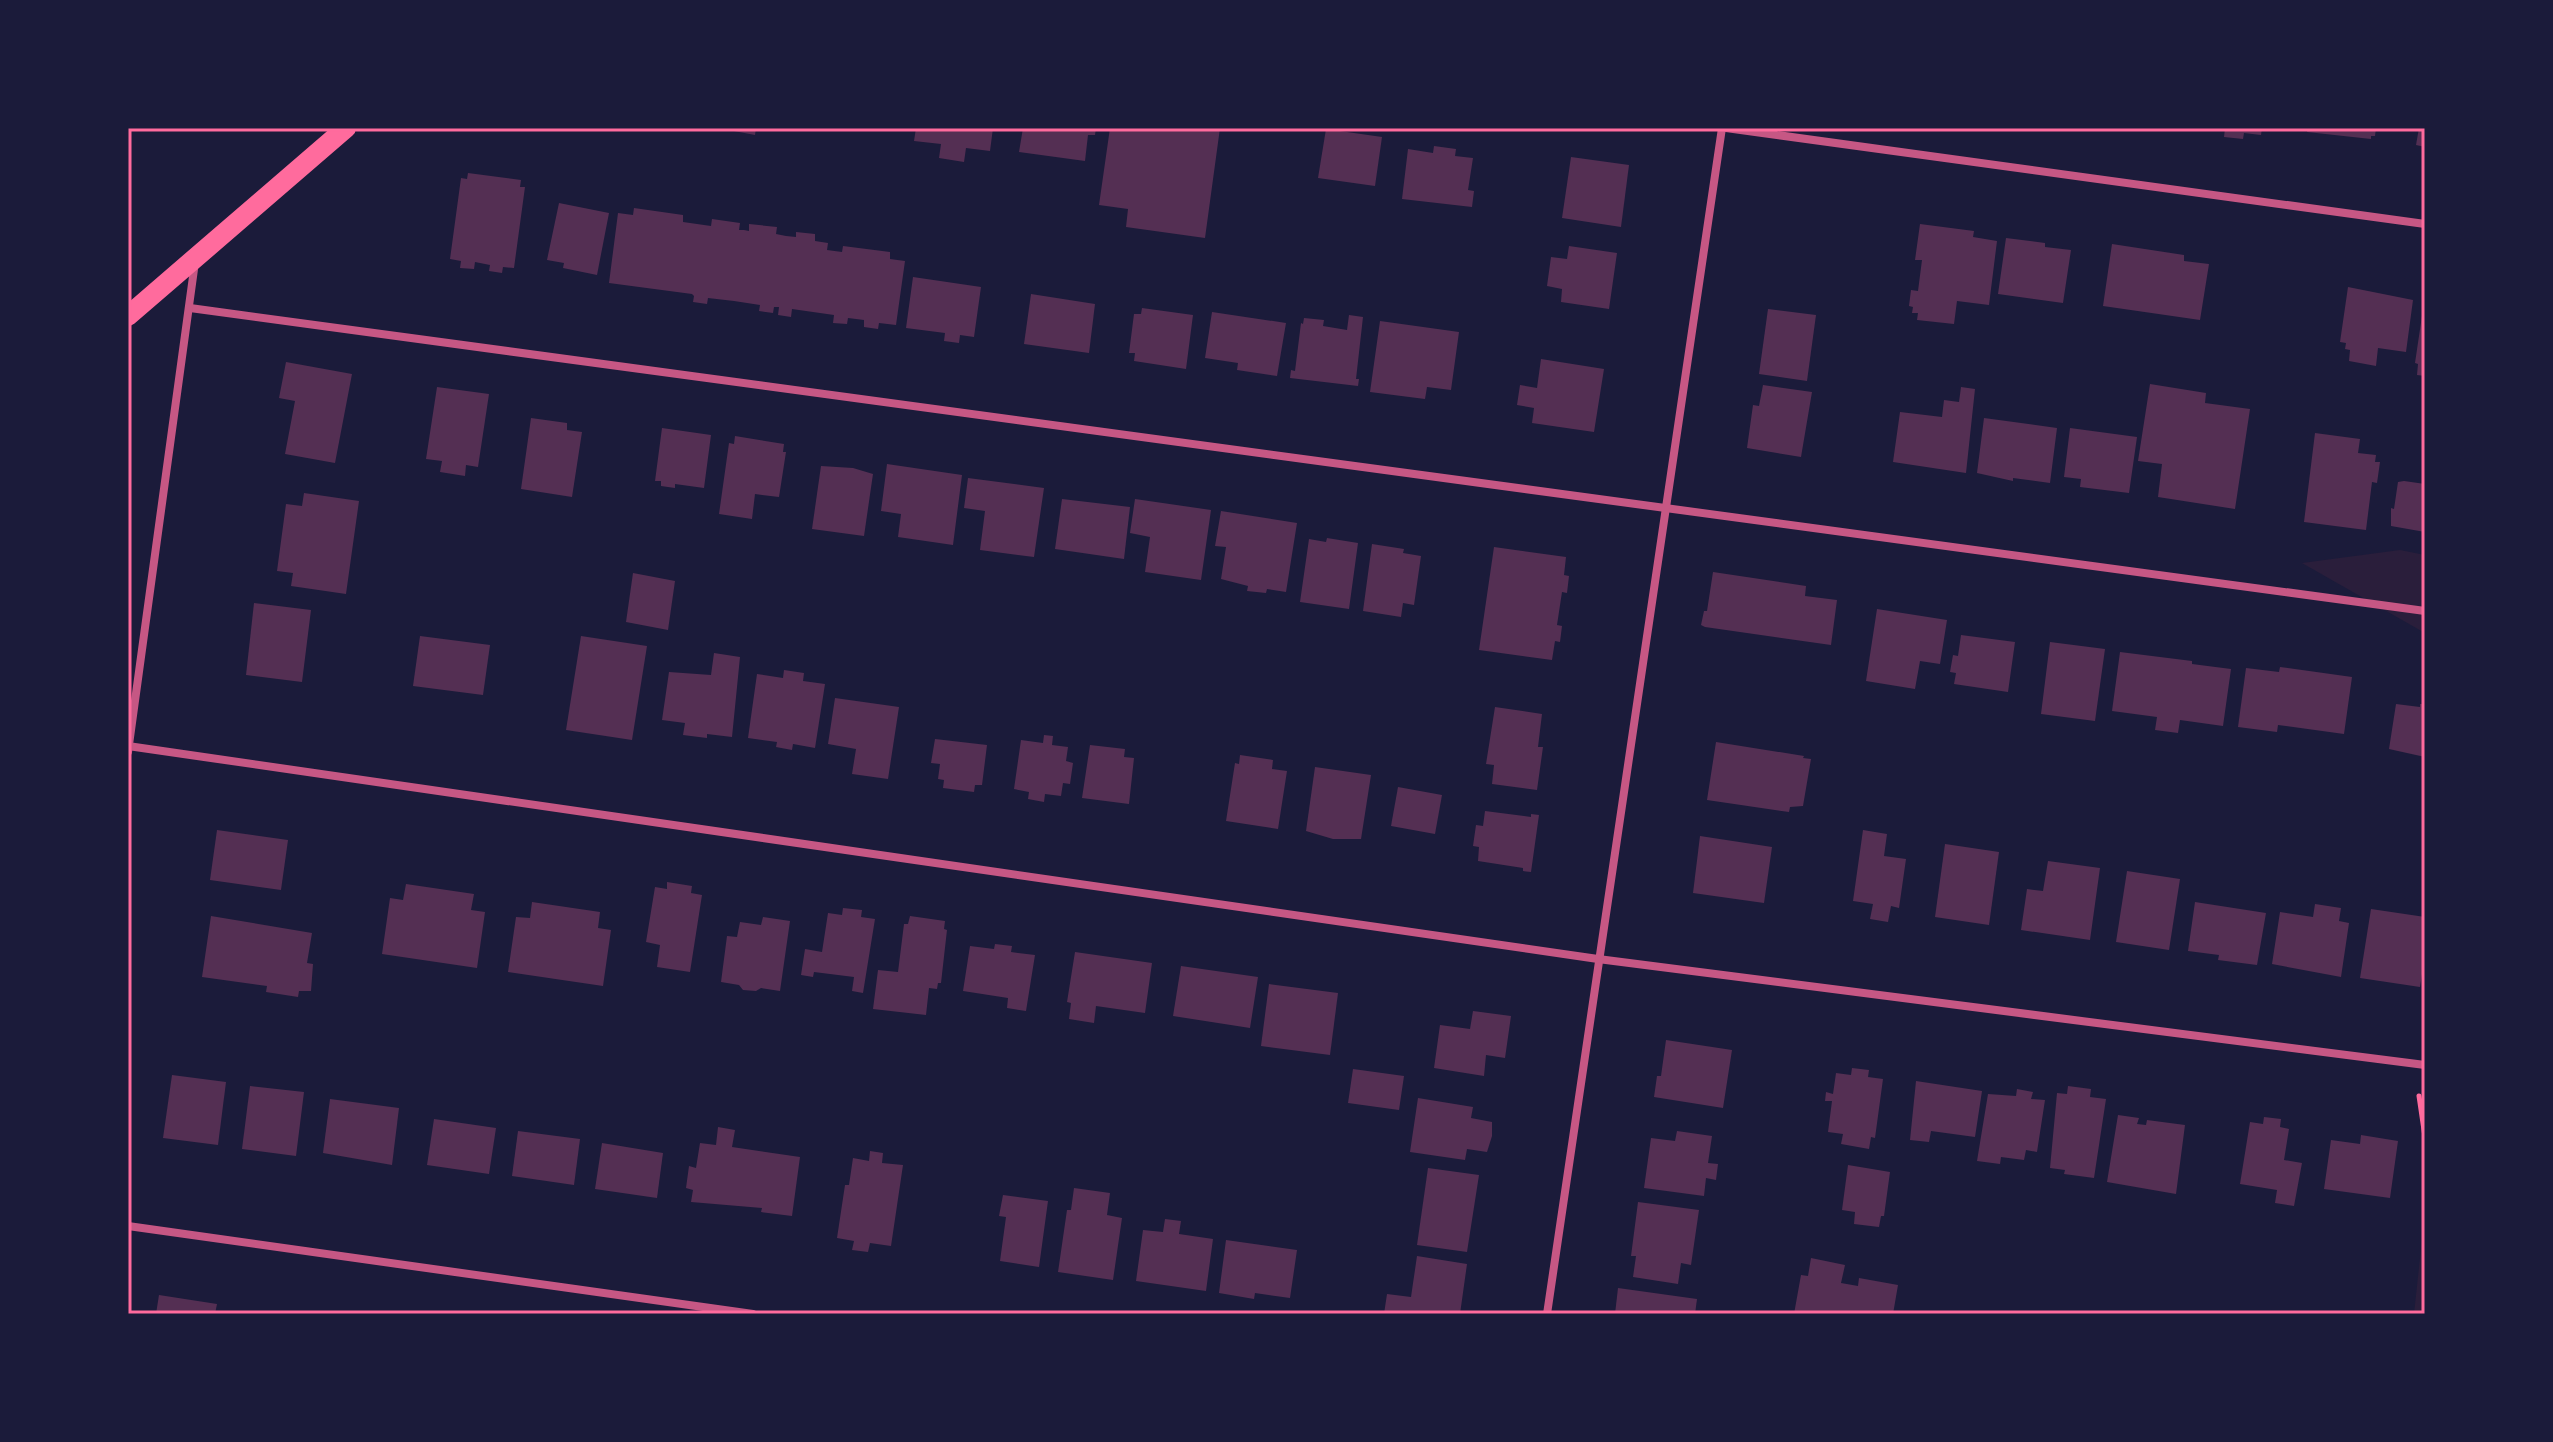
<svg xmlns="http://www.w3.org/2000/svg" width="2553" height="1442" font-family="Karla,sans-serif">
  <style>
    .green { fill: #2a1e3b }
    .building { fill: #542f53 }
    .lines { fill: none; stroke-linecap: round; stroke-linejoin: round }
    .path { stroke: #ff6b9d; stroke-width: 5 }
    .minor { stroke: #c65784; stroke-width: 8 }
    .primary { stroke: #ff6b9d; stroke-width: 20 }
    .neatline { fill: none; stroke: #ff6b9d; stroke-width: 3 }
  </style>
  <rect width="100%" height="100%" fill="#1b1b3a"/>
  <g class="green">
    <polygon points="2400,550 2425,555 2425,633 2302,563"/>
    <polygon points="2425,1211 2425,1314 2414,1314"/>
  </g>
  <g class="building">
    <polygon points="718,128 756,128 755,135"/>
    <polygon points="916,128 993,128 990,151 966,148 964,162 939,158 941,144 914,141"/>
    <polygon points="1023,128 1096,128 1095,135 1088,135 1085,161 1019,152"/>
    <polygon points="1110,128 1220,128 1205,238 1126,227 1128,209 1099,205"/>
    <polygon points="2225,128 2262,128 2261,135 2244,133 2243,139 2224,137"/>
    <polygon points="2308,128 2376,128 2375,136 2371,136 2371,139 2307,132"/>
    <polygon points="2419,128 2425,128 2425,147 2416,145"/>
    <polygon points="1326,129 1382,137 1375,186 1318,178"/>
    <polygon points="1434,146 1456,149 1455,156 1473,158 1468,190 1474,191 1472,207 1402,199 1408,149 1433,153"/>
    <polygon points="1571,157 1629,165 1621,227 1562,218"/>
    <polygon points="468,173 521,180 520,187 525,187 514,268 503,267 502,273 489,271 490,265 475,262 474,269 460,268 461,261 450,259 461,178 467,179"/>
    <polygon points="559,203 609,213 597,275 563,268 564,263 547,260"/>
    <polygon points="634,208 683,215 683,222 711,226 712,219 740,223 739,230 744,230 749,231 749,224 777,227 776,234 786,236 796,237 796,232 815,234 815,241 828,243 827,250 842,252 843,246 890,252 890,259 905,261 896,325 879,323 878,329 864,327 864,320 848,318 847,324 833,323 834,315 792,309 791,317 778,315 779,307 774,307 773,313 759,311 760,305 734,301 708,298 707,304 693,302 694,296 692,294 609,283 618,213 633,215"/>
    <polygon points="1920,224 1974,231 1973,237 1997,241 1989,305 1957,301 1954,324 1917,320 1918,313 1912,313 1913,307 1909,306 1911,290 1918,291 1922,260 1915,260"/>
    <polygon points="2006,238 2045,243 2045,247 2071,250 2063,303 1998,294"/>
    <polygon points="2112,244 2184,255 2184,261 2209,264 2200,320 2103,306"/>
    <polygon points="1569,246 1617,253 1609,309 1561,302 1562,289 1547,286 1551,257 1567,259"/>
    <polygon points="913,277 981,287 974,337 960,335 959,343 944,341 945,333 906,328"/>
    <polygon points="2348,287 2413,300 2406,352 2378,348 2376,366 2349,361 2350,350 2345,349 2346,343 2340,342"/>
    <polygon points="1031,294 1095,304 1089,353 1024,344"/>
    <polygon points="1142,308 1193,315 1186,369 1134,361 1135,353 1129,353 1134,314 1141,314"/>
    <polygon points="1768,309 1816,315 1807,381 1759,374"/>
    <polygon points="2423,309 2425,309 2425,376 2417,375 2418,364 2415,363"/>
    <polygon points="1212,312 1286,323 1277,376 1237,370 1238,363 1205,358"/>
    <polygon points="1349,315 1363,317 1356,379 1359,379 1358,386 1290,378 1291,370 1295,371 1301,323 1303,324 1304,318 1324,320 1323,326 1347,330"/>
    <polygon points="1380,321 1459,332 1451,390 1427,387 1425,399 1370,392"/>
    <polygon points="1541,359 1604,369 1594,432 1532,423 1534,408 1517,405 1520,385 1537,388"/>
    <polygon points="286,362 352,374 335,463 285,454 295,401 279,398"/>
    <polygon points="2150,384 2206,393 2205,403 2250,409 2235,509 2158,497 2162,464 2138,461"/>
    <polygon points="1763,385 1812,392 1801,457 1747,448 1753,405 1759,406"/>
    <polygon points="437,387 489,394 478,467 466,465 465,476 440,472 442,461 426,459"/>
    <polygon points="1961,387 1975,389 1966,473 1893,462 1900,412 1942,417 1944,400 1959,402"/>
    <polygon points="531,418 567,423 567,430 582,432 572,497 521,489"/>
    <polygon points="1984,418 2057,428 2050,483 2013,478 2013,481 1977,473"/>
    <polygon points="662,428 711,435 704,488 675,484 675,488 661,486 661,481 655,481"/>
    <polygon points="2070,428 2137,437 2129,493 2080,487 2081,479 2064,477"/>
    <polygon points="2315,433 2360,439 2358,453 2376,455 2375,462 2380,462 2377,483 2372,482 2366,530 2304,522"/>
    <polygon points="735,436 784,444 783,452 786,452 779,497 755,494 752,519 719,514 729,443 734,444"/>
    <polygon points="887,464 962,475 953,545 898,537 901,514 881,511"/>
    <polygon points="821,466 853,468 873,474 864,536 812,529"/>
    <polygon points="968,478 1044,488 1034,557 980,550 985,511 964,508"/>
    <polygon points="2404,481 2425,484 2425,532 2391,526 2391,508 2394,509 2398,482"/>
    <polygon points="304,493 359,501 346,594 291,586 293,573 277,571 286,504 302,506"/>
    <polygon points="1062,499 1130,507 1124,559 1055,549"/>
    <polygon points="1135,499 1211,510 1201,580 1145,572 1150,537 1130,533"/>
    <polygon points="1221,511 1297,523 1286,592 1267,589 1266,593 1247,591 1248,586 1221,579 1226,547 1215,546"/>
    <polygon points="1327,538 1358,543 1349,609 1300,602 1309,539 1326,542"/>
    <polygon points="1372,544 1404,549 1403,553 1421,556 1414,605 1403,603 1401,617 1363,611"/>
    <polygon points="1494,547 1566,557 1564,575 1569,576 1567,593 1562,592 1557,625 1562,626 1560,642 1555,641 1552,660 1479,650"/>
    <polygon points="1713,572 1806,586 1805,596 1837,600 1831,645 1705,627 1701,625 1704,611 1707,611"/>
    <polygon points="633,573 675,581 668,630 626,622"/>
    <polygon points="254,603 311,610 302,682 246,675"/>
    <polygon points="1877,609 1947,620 1940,664 1920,661 1915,689 1866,681"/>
    <polygon points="1961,635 2015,642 2008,692 1954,684 1956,673 1950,672 1953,655 1958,656"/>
    <polygon points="420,636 490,645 483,695 413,686"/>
    <polygon points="581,636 647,646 632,740 566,730"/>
    <polygon points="2050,642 2105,649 2095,721 2041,714"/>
    <polygon points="2120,652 2192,661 2192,664 2231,669 2223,726 2180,720 2178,733 2155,730 2157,717 2112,711"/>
    <polygon points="714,653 740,657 732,737 707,734 707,738 683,735 685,723 662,720 669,672 711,675"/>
    <polygon points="2280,667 2352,677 2344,734 2278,725 2277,732 2238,727 2246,668 2279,672"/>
    <polygon points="784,670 804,673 803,681 825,684 815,748 793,744 792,750 776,747 777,742 748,738 757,674 783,678"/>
    <polygon points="835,698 899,707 888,779 852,774 856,749 828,744"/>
    <polygon points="2396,704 2420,707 2420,704 2425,704 2425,757 2389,749"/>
    <polygon points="1495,707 1542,714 1538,747 1543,747 1537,790 1492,784 1494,765 1486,764"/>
    <polygon points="1044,735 1053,736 1052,745 1068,747 1066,761 1073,763 1070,784 1063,783 1061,796 1045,794 1044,802 1028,799 1029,792 1014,789 1021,740 1043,743"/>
    <polygon points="935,739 987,745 982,785 975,785 974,792 943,788 944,780 938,779 940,764 931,763"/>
    <polygon points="1716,742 1804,756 1803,758 1811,759 1803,806 1790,807 1789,812 1707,800"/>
    <polygon points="1090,745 1125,749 1124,757 1134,758 1129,804 1082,798"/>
    <polygon points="1240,755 1273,760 1272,769 1287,771 1278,829 1226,821 1235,763 1239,764"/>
    <polygon points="1315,767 1371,775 1361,839 1333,839 1306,831"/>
    <polygon points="1398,787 1442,795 1435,834 1391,826"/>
    <polygon points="1485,811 1531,817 1531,814 1539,815 1531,872 1523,871 1523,868 1478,861 1479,847 1473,846 1476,825 1483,826"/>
    <polygon points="217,830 288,840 281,890 210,880"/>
    <polygon points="1863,830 1887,834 1884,856 1906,859 1899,908 1891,906 1888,922 1870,919 1873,904 1853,901"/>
    <polygon points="1700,836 1772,847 1764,903 1693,893"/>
    <polygon points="1945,844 1999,852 1989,925 1935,917"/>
    <polygon points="2048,861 2100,868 2090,940 2021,930 2027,889 2043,891"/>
    <polygon points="2127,871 2180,879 2169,950 2116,942"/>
    <polygon points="667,882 692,886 691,893 702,895 690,972 657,967 660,945 646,942 655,887 667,889"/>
    <polygon points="406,884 474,894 471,910 485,912 477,968 382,954 390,898 403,900"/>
    <polygon points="532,902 600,912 598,928 611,930 603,986 508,972 516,917 530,918"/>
    <polygon points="2195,902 2266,913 2257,965 2218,960 2219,955 2188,951"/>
    <polygon points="2315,904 2341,908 2339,921 2349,923 2341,977 2272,964 2280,912 2313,917"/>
    <polygon points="843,908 862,910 861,917 875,919 863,993 852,991 854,977 814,972 813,977 801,975 805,949 822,952 828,913 842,915"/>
    <polygon points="2371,909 2425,917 2425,954 2420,987 2360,978"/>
    <polygon points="211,916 312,933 307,963 313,964 311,991 299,991 298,997 266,992 267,986 202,977"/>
    <polygon points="910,916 945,921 944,929 947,930 941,983 938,983 937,989 929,988 926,1015 873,1009 878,970 898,972 904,924 908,924"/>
    <polygon points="763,917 790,921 780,991 761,988 756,991 743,990 739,985 721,982 727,936 737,937 740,922 761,925"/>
    <polygon points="995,944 1012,946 1011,952 1035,955 1026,1011 1007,1008 1008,998 963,991 970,946 994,949"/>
    <polygon points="1075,952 1152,963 1145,1013 1096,1006 1094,1023 1069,1019 1071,1003 1067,1002"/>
    <polygon points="1181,966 1258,977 1250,1028 1173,1016"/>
    <polygon points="1269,984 1338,993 1330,1055 1261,1046"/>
    <polygon points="1473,1011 1511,1016 1505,1058 1486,1055 1484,1076 1434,1068 1440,1025 1470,1029"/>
    <polygon points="1666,1040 1732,1050 1723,1108 1654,1097 1657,1076 1661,1076"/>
    <polygon points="1852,1068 1869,1070 1868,1077 1883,1079 1875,1138 1871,1137 1869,1149 1841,1144 1843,1134 1828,1132 1832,1101 1825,1101 1826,1092 1833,1094 1836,1073 1851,1075"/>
    <polygon points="1353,1069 1404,1076 1399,1110 1348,1103"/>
    <polygon points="172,1075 226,1082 218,1145 163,1138"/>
    <polygon points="1916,1081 1982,1091 1975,1137 1931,1131 1929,1142 1910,1140"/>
    <polygon points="250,1086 304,1092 296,1156 242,1149"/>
    <polygon points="2068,1086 2091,1089 2090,1097 2106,1099 2094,1178 2064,1174 2065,1170 2050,1168 2057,1093 2067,1094"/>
    <polygon points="2017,1089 2033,1092 2031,1099 2045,1100 2037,1152 2026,1150 2024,1160 2001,1157 2000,1164 1977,1161 1988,1094 2016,1096"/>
    <polygon points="1418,1098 1473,1107 1471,1118 1492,1122 1492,1136 1487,1152 1467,1149 1465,1160 1410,1152"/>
    <polygon points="330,1099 399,1108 392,1165 323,1153"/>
    <polygon points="2118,1115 2139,1118 2137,1124 2146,1125 2147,1120 2185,1125 2176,1194 2107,1182"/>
    <polygon points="2264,1117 2281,1119 2280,1127 2289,1129 2284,1160 2302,1163 2294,1206 2275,1203 2277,1190 2240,1184 2250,1122 2263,1124"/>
    <polygon points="434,1119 496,1128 489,1174 427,1165"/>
    <polygon points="718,1127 735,1130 732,1147 800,1157 792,1216 761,1212 762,1208 691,1202 693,1190 686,1188 689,1166 696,1168 700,1143 716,1145"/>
    <polygon points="518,1131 580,1139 574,1185 512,1176"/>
    <polygon points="1677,1131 1712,1136 1708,1163 1718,1164 1716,1180 1706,1178 1704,1196 1644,1188 1651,1138 1675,1141"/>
    <polygon points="2361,1135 2398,1141 2390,1198 2324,1189 2331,1140 2360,1144"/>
    <polygon points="602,1143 663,1153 657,1198 595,1189"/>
    <polygon points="870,1151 883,1153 882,1163 903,1165 891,1246 870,1243 868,1252 852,1250 854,1241 837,1238 845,1185 849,1185 853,1158 869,1161"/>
    <polygon points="1848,1165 1890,1172 1884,1216 1881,1216 1879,1227 1854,1224 1855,1212 1842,1210"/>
    <polygon points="1428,1168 1479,1175 1467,1252 1417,1245"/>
    <polygon points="1074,1188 1110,1193 1107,1215 1122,1218 1113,1280 1058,1272 1067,1210 1071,1210"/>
    <polygon points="1003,1195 1048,1201 1039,1267 1000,1261 1006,1217 999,1216"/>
    <polygon points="1638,1202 1699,1210 1691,1265 1681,1263 1678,1284 1633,1277 1636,1256 1631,1256"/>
    <polygon points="1165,1219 1181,1221 1179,1234 1213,1239 1206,1291 1136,1281 1143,1230 1163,1232"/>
    <polygon points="1226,1240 1297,1250 1290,1298 1255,1293 1254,1299 1219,1293"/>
    <polygon points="1417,1256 1467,1264 1460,1314 1384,1314 1387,1294 1411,1297"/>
    <polygon points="1811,1258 1845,1265 1841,1283 1858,1286 1859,1278 1898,1285 1893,1314 1794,1314 1801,1275 1808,1276"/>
    <polygon points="1618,1288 1697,1299 1695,1314 1615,1314"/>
    <polygon points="159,1295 217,1304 215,1314 156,1314"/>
  </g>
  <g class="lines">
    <polyline class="path" points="2419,1096 2425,1137"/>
    <g class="minor">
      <polyline points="1726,128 2425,224"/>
      <polyline points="190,308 2425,611"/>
      <polyline points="128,746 1598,959 2425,1065"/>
      <polyline points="128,752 195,262"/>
      <polyline points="128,1226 753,1314"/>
      <polyline points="1547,1314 1722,128"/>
    </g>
    <polyline class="primary" points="128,316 346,128"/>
  </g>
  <rect width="2553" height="1442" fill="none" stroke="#1b1b3a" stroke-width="260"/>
  <rect x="130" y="130" width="2293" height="1182" class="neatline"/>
</svg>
